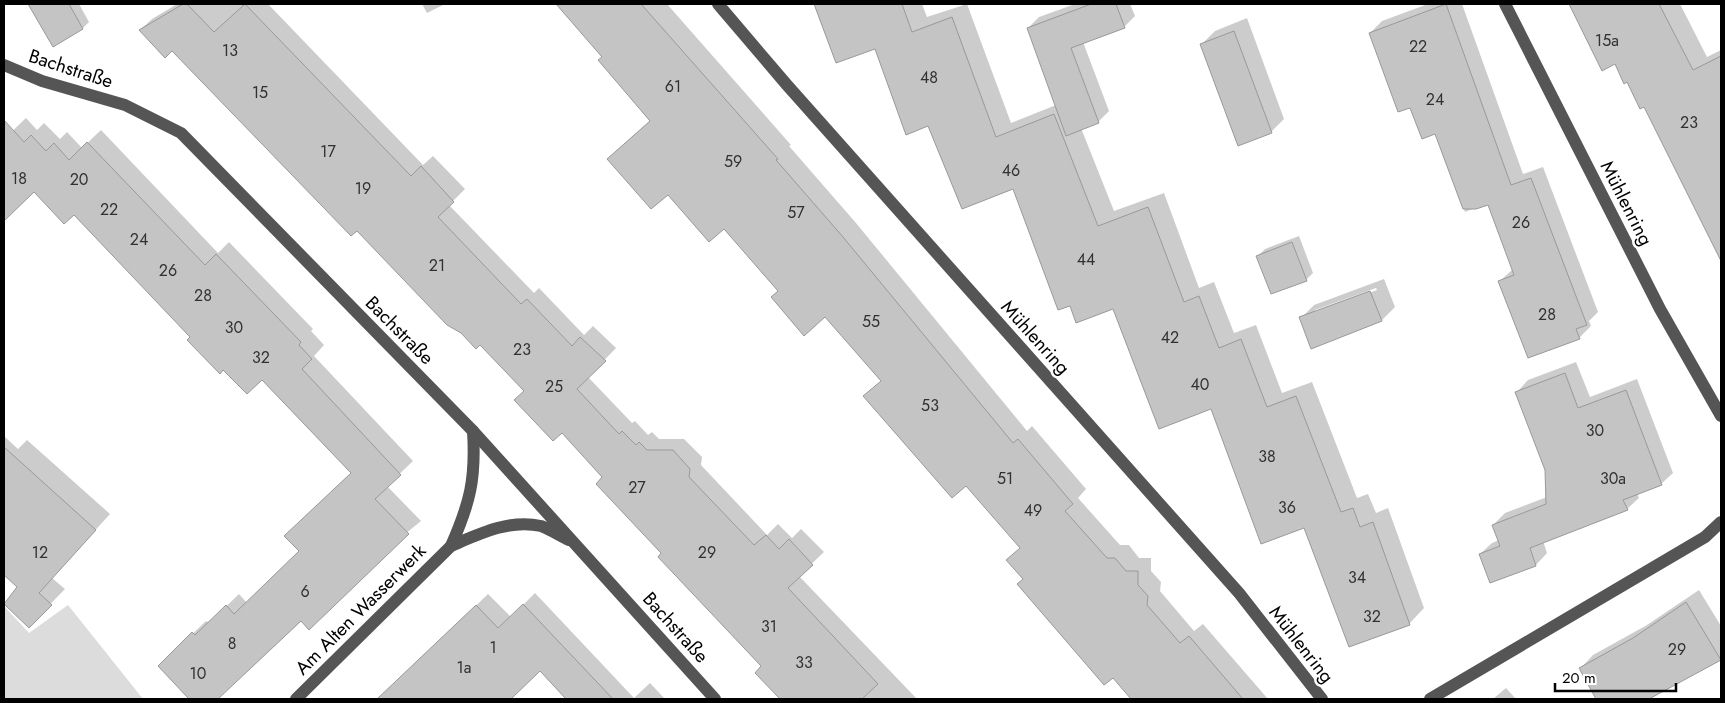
<svg xmlns="http://www.w3.org/2000/svg" width="1725" height="703" font-family="Jost,sans-serif">
  <style>
    .green { fill: #dcdcdc }
    .shadow { fill: #0003; fill-rule: evenodd }
    .building { fill: #c4c4c4; stroke: #999 }
    .lines { fill: none; stroke-linecap: round; stroke-linejoin: round }
    .minor { stroke: #555; stroke-width: 12 }
    .labels { text-anchor: middle; stroke-width: 5; stroke-linejoin: round; paint-order: stroke }
    .number-label { font-size: 16px; fill: #313131 }
    .street-label { font-size: 19px; fill: #000; stroke: #fff }
  </style>
  <rect width="100%" height="100%" fill="#fff"/>
  <polygon class="green" points="68,605 143,699 4,699 4,606 29,633"/>
  <g class="shadow">
    <polygon points="40,4 79,4 89,22 83,28 33,10"/>
    <polygon points="177,4 268,4 423,165 433,156 465,189 449,205 534,293 539,288 584,335 593,326 616,348 588,377 632,423 635,421 648,435 652,432 659,439 684,439 702,457 701,465 767,535 778,524 792,538 801,529 824,552 799,576 917,699 782,699 756,673 763,666 663,553 604,477 480,343 357,229 172,49 140,30 152,19"/>
    <polygon points="422,4 445,4 427,13"/>
    <polygon points="558,4 667,4 791,145 789,146 856,223 1027,431 1032,426 1086,489 1078,498 1120,545 1129,545 1139,558 1151,558 1151,571 1161,582 1160,591 1194,631 1203,624 1268,699 1133,699 1024,579 1021,547 967,484 865,396 882,380 825,315 779,291 724,227 608,159 651,120 603,57"/>
    <polygon points="815,4 922,4 927,17 967,4 1011,123 1056,105 1028,28 1039,17 1075,4 1130,4 1135,16 1124,27 1083,42 1109,111 1098,122 1081,128 1114,211 1164,193 1199,288 1214,282 1234,333 1256,325 1282,393 1312,382 1357,498 1368,494 1376,513 1388,508 1424,608 1409,624 1305,526 1211,408 1114,307 1071,304 1014,188 929,125 875,47 836,62"/>
    <polygon points="1428,4 1462,4 1523,174 1543,167 1598,312 1589,321 1591,326 1579,338 1500,281 1513,269 1488,203 1465,212 1436,132 1410,106 1370,33 1382,21"/>
    <polygon points="1571,4 1680,4 1707,57 1721,50 1721,258 1644,105 1615,63 1603,69"/>
    <polygon points="1247,18 1284,119 1271,132 1202,44 1215,31"/>
    <polygon points="26,118 37,130 44,123 60,139 67,132 82,148 101,130 218,253 229,242 313,329 311,331 324,345 314,356 413,461 387,486 421,521 301,619 217,699 191,699 159,666 206,621 209,623 239,594 247,603 301,551 352,473 262,378 192,337 74,213 34,191 4,220 4,139"/>
    <polygon points="1299,236 1313,273 1306,280 1258,256 1265,249"/>
    <path d="M1384 279 1395 307 1382 320 1301 318 1314 305ZM1376 288 1377 290 1315 313V310Z"/>
    <polygon points="1576,362 1590,397 1637,379 1673,473 1661,484 1637,493 1639,498 1627,509 1543,541 1547,553 1536,565 1491,582 1480,554 1492,543 1499,540 1493,525 1505,513 1547,497 1547,470 1517,392 1528,380"/>
    <polygon points="4,436 18,449 27,440 110,514 52,578 65,589 29,626 19,587 4,574"/>
    <polygon points="1699,590 1721,626 1721,658 1647,699 1597,699 1580,669 1593,655 1647,625"/>
    <polygon points="535,593 634,698 650,683 665,699 568,699 540,669 502,681 483,699 379,699 488,594 511,617"/>
    <polygon points="1506,688 1516,699 1493,699"/>
  </g>
  <g class="building">
    <polygon points="28,4 69,4 83,29 53,47"/>
    <polygon points="183,4 187,4 214,32 245,4 411,176 421,166 454,202 438,217 521,304 527,299 572,346 580,337 606,361 577,389 619,434 622,431 636,445 639,442 647,450 673,450 690,469 689,477 754,545 766,535 779,549 789,539 813,565 788,588 878,684 862,699 780,699 755,673 761,666 658,557 661,553 596,484 602,477 562,433 553,441 514,400 524,391 480,345 476,349 461,333 447,325 357,231 351,236 172,51 165,58 139,30"/>
    <polygon points="556,4 641,4 778,159 776,160 843,237 1013,443 1018,439 1073,504 1065,511 1107,558 1115,558 1126,571 1138,571 1138,585 1148,596 1147,605 1180,643 1189,636 1243,699 1131,699 1113,678 1104,685 1017,584 1023,579 1006,560 1020,548 966,486 952,498 863,396 881,381 825,317 804,336 771,297 778,291 724,229 709,242 668,195 651,209 607,159 650,121 598,60 602,57"/>
    <polygon points="814,4 902,4 912,32 952,17 996,137 1054,114 1098,226 1148,207 1184,302 1199,296 1219,348 1241,339 1267,407 1296,396 1341,512 1353,508 1360,527 1373,522 1410,625 1349,647 1304,528 1261,544 1211,409 1159,429 1113,309 1076,323 1070,306 1058,310 1013,189 962,209 928,126 906,135 875,49 836,63"/>
    <polygon points="1091,4 1116,4 1125,28 1071,48 1099,123 1066,136 1027,28"/>
    <polygon points="1446,4 1511,185 1531,178 1587,325 1576,329 1580,339 1528,358 1498,281 1514,275 1488,205 1476,209 1463,209 1435,134 1422,139 1410,108 1398,112 1369,33"/>
    <polygon points="1569,4 1659,4 1693,70 1721,56 1721,261 1644,107 1640,109 1627,82 1624,84 1615,64 1602,71"/>
    <polygon points="1234,31 1272,133 1238,146 1200,44"/>
    <polygon points="4,120 24,142 31,135 46,151 54,143 69,160 87,142 205,265 216,254 301,342 299,345 312,359 302,369 401,475 375,499 409,534 309,630 301,621 218,699 189,699 158,666 192,632 195,635 226,605 234,614 299,551 284,536 351,473 262,380 247,394 223,370 220,374 187,340 190,337 74,215 64,224 34,192 4,221"/>
    <polygon points="1292,242 1307,281 1271,294 1256,256"/>
    <polygon points="1370,291 1382,321 1311,349 1299,317"/>
    <polygon points="1565,373 1578,408 1626,390 1662,485 1623,500 1628,510 1530,548 1536,566 1490,583 1479,554 1500,546 1492,525 1546,504 1545,470 1515,392"/>
    <polygon points="4,447 96,530 39,593 52,605 29,628 4,604 17,587 4,575"/>
    <polygon points="1686,602 1721,660 1649,699 1596,699 1579,668 1633,638"/>
    <polygon points="523,604 613,699 566,699 540,671 511,699 377,699 476,605 498,628"/>
  </g>
  <g class="lines">
    <g class="minor">
      <polyline points="718,4 787,85 1239,593 1322,699"/>
      <polyline points="1505,4 1660,309 1721,416"/>
      <polyline points="4,65 42,81 125,105 181,133 473,431 715,699"/>
      <path d="M451 546C470 503 476 479 473 431"/>
      <path d="M296 699 451 546C479 534 509 519 541 526 550 529 560 536 569 540"/>
      <polyline points="1430,699 1705,537 1721,522"/>
    </g>
  </g>
  <g class="labels">
    <g class="number-label">
      <text x="1607" y="46">15a</text>
      <text x="1418" y="52">22</text>
      <text x="230" y="56">13</text>
      <text x="929" y="83">48</text>
      <text x="673" y="92">61</text>
      <text x="260" y="98">15</text>
      <text x="1435" y="105">24</text>
      <text x="1689" y="128">23</text>
      <text x="328" y="157">17</text>
      <text x="733" y="167">59</text>
      <text x="1011" y="176">46</text>
      <text x="19" y="184">18</text>
      <text x="79" y="185">20</text>
      <text x="363" y="194">19</text>
      <text x="109" y="215">22</text>
      <text x="796" y="218">57</text>
      <text x="1521" y="228">26</text>
      <text x="139" y="245">24</text>
      <text x="1086" y="265">44</text>
      <text x="437" y="271">21</text>
      <text x="168" y="276">26</text>
      <text x="203" y="301">28</text>
      <text x="1547" y="320">28</text>
      <text x="871" y="327">55</text>
      <text x="234" y="333">30</text>
      <text x="1170" y="343">42</text>
      <text x="522" y="355">23</text>
      <text x="261" y="363">32</text>
      <text x="1200" y="390">40</text>
      <text x="554" y="392">25</text>
      <text x="930" y="411">53</text>
      <text x="1595" y="436">30</text>
      <text x="1267" y="462">38</text>
      <text x="1005" y="484">51</text>
      <text x="1613" y="484">30a</text>
      <text x="637" y="493">27</text>
      <text x="1287" y="513">36</text>
      <text x="1033" y="516">49</text>
      <text x="40" y="558">12</text>
      <text x="707" y="558">29</text>
      <text x="1357" y="583">34</text>
      <text x="305" y="597">6</text>
      <text x="1372" y="622">32</text>
      <text x="769" y="632">31</text>
      <text x="232" y="649">8</text>
      <text x="493" y="653">1</text>
      <text x="1677" y="655">29</text>
      <text x="804" y="668">33</text>
      <text x="464" y="673">1a</text>
      <text x="198" y="679">10</text>
    </g>
    <g class="street-label">
      <text transform="translate(71 68) rotate(18)" y="7">Bachstraße</text>
      <text transform="translate(1627 203) rotate(63)" y="7">Mühlenring</text>
      <text transform="translate(400 330) rotate(45)" y="7">Bachstraße</text>
      <text transform="translate(1036 337) rotate(48)" y="7">Mühlenring</text>
      <text transform="translate(360 609) rotate(-45)" y="7">Am Alten Wasserwerk</text>
      <text transform="translate(676 627) rotate(48)" y="7">Bachstraße</text>
      <text transform="translate(1302 644) rotate(52)" y="7">Mühlenring</text>
    </g>
  </g>
  <rect width="1725" height="703" fill="none" stroke="#000000" stroke-width="10"/>
  <path d="M1555 683v8h121v-8" fill="none" stroke="#000000" stroke-width="2.5"/>
  <text x="1562" y="683" font-size="15" fill="#000000" stroke="#ffffff" stroke-width="4" paint-order="stroke">20 m</text>
</svg>
